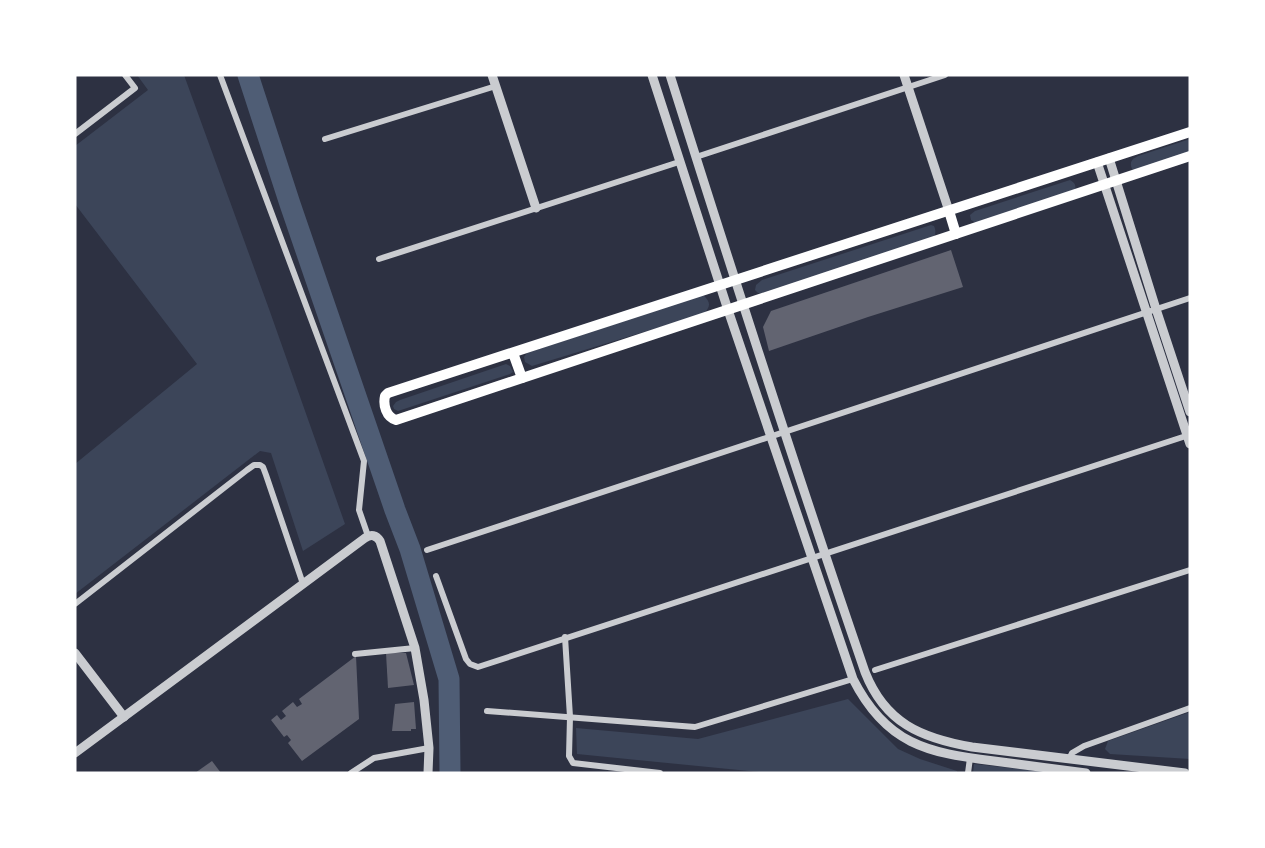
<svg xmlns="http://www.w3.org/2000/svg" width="1265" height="848" font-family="'Playfair Display',serif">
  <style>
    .green { fill: #3c4559 }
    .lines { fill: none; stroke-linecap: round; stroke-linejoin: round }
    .river { stroke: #4f5d75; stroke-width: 21 }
    .building { fill: #626471 }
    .minor { stroke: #caccd0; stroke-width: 6 }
    .tertiary { stroke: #caccd0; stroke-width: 9 }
    .secondary { stroke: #fff; stroke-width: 10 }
  </style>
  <rect width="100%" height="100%" fill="#2d3142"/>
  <g class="green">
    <polygon points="137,75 184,75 269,309 345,524 303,551 271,453 260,451 75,594 75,464 197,364 75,204 75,146 148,90"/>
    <path d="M1190 139V153L1137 170 1132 169C1129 162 1132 159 1138 156Z"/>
    <path d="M1070 180C1075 183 1076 185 1075 190L976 223 971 220 970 215 975 211Z"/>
    <path d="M931 225 934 226C936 231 936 234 933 238L762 293H758L755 290 756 285 762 280Z"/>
    <path d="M703 295C711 302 711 307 703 314L532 366 525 362 524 357 527 353Z"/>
    <polygon points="506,364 510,366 513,372 510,374 398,411 394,409 393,406 396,402 400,400"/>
    <polygon points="848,699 898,749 920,759 957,771 957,773 768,773 577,754 576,728 698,739"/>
    <polygon points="1190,712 1190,759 1110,754 1105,749 1108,741"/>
    <polygon points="974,764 1059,773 973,773"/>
  </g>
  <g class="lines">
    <polyline class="river" points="248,75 290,204 395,510 410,549 449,679 450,773"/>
  </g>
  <g class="building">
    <polygon points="951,250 963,287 868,317 769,351 763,327 771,311"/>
    <polygon points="386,653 406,653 414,685 388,688"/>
    <polygon points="356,656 359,719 302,761 288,743 291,740 287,735 284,737 271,720 277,715 281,720 286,716 282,711 293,702 297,707 302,704 299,699"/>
    <polygon points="414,702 416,729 411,729 411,731 392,731 395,704"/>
    <polygon points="212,761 221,773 195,773"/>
  </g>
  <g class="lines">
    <g class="minor">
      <polyline points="220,75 364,461 359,510 368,536"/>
      <polyline points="75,134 135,88 125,75"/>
      <polyline points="325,139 496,86"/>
      <polyline points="696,157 945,75"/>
      <polyline points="379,259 679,162"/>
      <polyline points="427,550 1190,298"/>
      <polyline points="436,576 466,659 470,664 478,667 1189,435"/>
      <polyline points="75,604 247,470 254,465 260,465 263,467 266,475 303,584"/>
      <polyline points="565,637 570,717 569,756 573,763 660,773"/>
      <polyline points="355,654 415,648"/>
      <polyline points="875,670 1190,570"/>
      <polyline points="487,711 695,727 853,679"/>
      <polyline points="1069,759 1072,753 1084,746 1190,708"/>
      <polyline points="351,773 374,758 429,748"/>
      <polyline points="968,773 970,758"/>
    </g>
    <g class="tertiary">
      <polyline points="492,75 536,208"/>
      <path d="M652 75 728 310 853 679C886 744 927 753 994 761 1024 765 1055 769 1086 773"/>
      <path d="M670 75C733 275 797 474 865 672 885 723 921 738 972 747L1185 773"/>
      <polyline points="904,75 949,211"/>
      <polyline points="1109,158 1156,309 1190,412"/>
      <polyline points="1097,162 1190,444"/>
      <polyline points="75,653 124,717"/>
      <path d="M75 753 365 538C371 534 376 535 380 541L415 648 424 700 429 748 428 773"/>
    </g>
    <g class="secondary">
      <path d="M1190 132 388 393 385 396C383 405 386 417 396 420L1190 156"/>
      <polyline points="949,211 956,234"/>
      <polyline points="513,353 522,378"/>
    </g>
  </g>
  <rect width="1265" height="848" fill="none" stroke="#ffffff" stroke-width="153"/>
</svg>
